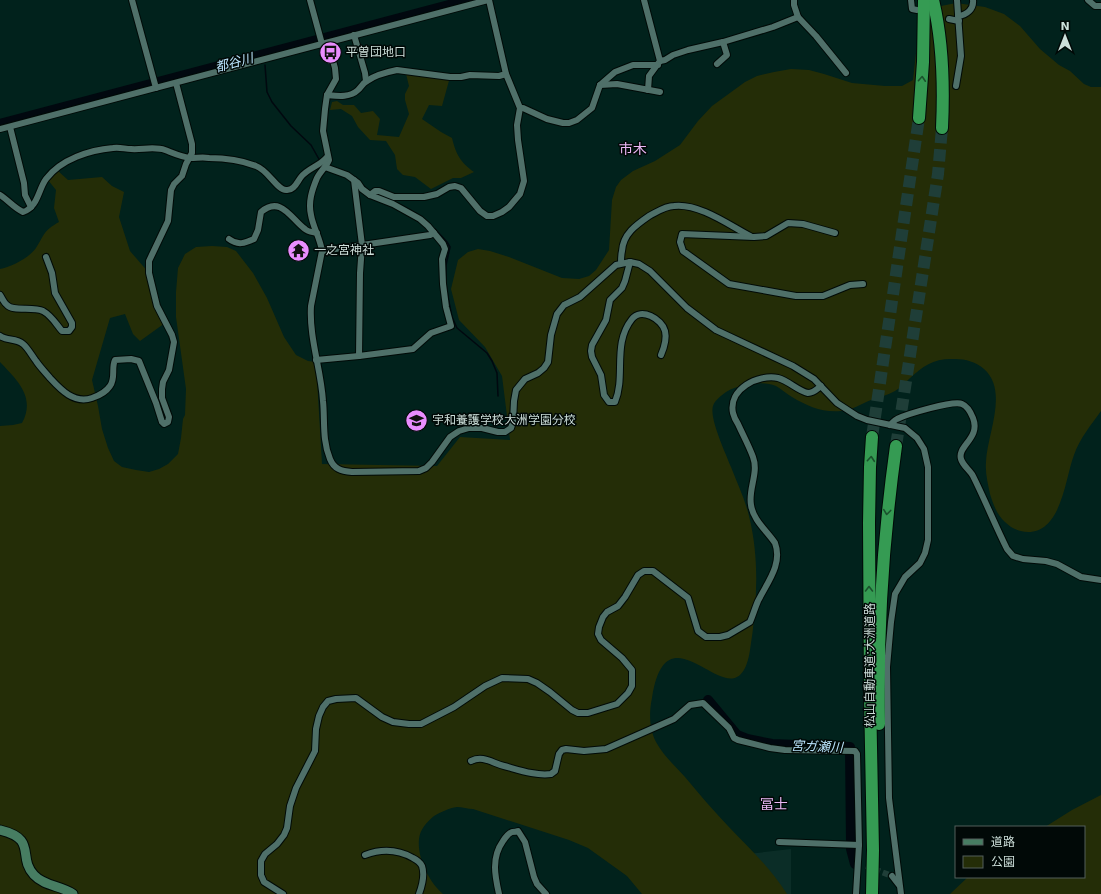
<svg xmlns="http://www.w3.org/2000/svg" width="1101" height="894" font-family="'DejaVu Sans','Noto Sans JP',sans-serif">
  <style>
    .built { fill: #0b2d27 }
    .green { fill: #242d07 }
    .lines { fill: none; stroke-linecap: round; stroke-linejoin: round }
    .stream { stroke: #01080f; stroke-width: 1.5 }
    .river { stroke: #01080f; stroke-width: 10 }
    .street-tunnel { stroke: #1f3e38; stroke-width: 6; stroke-dasharray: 6 3; stroke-linecap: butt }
    .highway-tunnel { stroke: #1f3e38; stroke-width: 12; stroke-dasharray: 12 6; stroke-linecap: butt }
    .street-casing { stroke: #000a07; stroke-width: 8 }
    .secondary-casing { stroke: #000a07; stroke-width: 11 }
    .highway-casing { stroke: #000a07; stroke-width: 14 }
    .street { stroke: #4f7069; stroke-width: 6 }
    .secondary { stroke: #477d62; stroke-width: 9 }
    .highway { stroke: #359b53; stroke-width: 12 }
    .oneway { stroke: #1b522d }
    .labels { text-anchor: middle; stroke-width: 3; stroke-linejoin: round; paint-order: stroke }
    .poi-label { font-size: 12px; fill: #ccded9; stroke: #010907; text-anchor: start }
    .street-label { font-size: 12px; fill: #ccded9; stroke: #010907 }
    .water-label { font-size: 13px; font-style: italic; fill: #bae4fd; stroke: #010907 }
    .quarter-label { font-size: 14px; fill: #eab8f5; stroke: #010907 }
  </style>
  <rect width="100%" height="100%" fill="#01221c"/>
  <polygon class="built" points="791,849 791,894 749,894 748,854"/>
  <g class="green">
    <path d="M956 3 985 7 1004 14 1020 26 1040 49 1059 65 1070 71 1084 84 1091 87H1101V411C1091 425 1080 438 1074 455 1065 478 1062 532 1028 532 1019 532 1011 528 1005 522 997 515 993 504 990 494 988 484 985 473 986 462 987 434 1009 391 984 369 976 362 966 359 955 359 934 358 924 365 909 379 905 383 900 388 895 391 888 395 879 397 871 400 861 404 852 410 841 411 823 413 807 406 792 397 787 394 781 389 776 386 765 382 754 383 744 385 738 387 732 388 726 392 721 396 715 400 713 406 709 418 726 454 731 467 737 483 745 499 749 516 760 560 757 606 750 650 737 734 668 595 652 698 649 712 649 729 656 742 663 755 675 766 685 777 699 794 713 810 728 826 748 847 771 868 787 894H642L627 876 588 848 569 840 473 809C468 809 462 807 457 807 449 808 441 812 434 816 427 822 420 829 419 839 417 858 429 882 443 894H0V426L13 425 22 423C36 397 17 380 0 362V269C11 267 29 258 36 248 45 234 43 231 59 222L54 208 56 190 48 180 57 170 68 180 102 177 112 186 124 192 119 217 130 251 149 273 165 323 140 341 133 334 125 314 110 318 92 380 98 406 102 429 108 448 114 461 122 467 136 470 149 472 159 469 168 464 178 454 181 438 183 419 185 415 186 389 176 317V292L178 268 185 254 196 247 212 246 227 247 236 251 253 273 267 298 284 337 296 355 308 361 316 362 322 464 437 466 460 437 510 440 502 376 485 347 459 320 451 289 458 260 468 252 478 249 490 251 509 257 562 278 579 279 589 276 596 270 609 250 612 200 616 187 621 180 633 171 655 161 680 145 698 121 712 106 745 82 757 76 774 72 791 69 809 70 824 74 852 83 885 86H902L913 80 919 26 927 17 941 6Z"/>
    <path d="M405 70 450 77 442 106 429 105 422 119 441 132 452 138C456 154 460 162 474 172L461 178H453L431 189 415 177 403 175 397 169 395 155 386 141 370 140 358 127 352 116 341 109 330 110 332 102 337 101 343 105H354L361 113 373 111 380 119 377 135 399 137 409 114 405 100V94L409 86Z"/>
    <polygon points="1101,795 1101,894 950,894 968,877 1084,877 1084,827 1045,827 1072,810"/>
  </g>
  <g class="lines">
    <g class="stream">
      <polyline points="265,65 267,92 272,102 291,126 311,145 320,161"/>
      <polyline points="361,183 367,189"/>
      <polyline points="401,205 417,214"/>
      <polyline points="435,229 447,242 450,247 446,265 446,284 449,302 452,317 457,328 487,353 492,361 497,373 498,396"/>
    </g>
    <g class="river">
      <polyline points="0,124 468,0"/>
      <polyline points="708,700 737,735 747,739 772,744 850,747 851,840"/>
      <polyline points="851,849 855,864"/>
    </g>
    <polyline class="street-tunnel" points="866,866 892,876"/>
    <g class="highway-tunnel">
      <polyline points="872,437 919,118"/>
      <polyline points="896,446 938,174 942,128"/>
    </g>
    <defs>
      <g id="street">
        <polyline points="132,0 156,88"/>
        <polyline points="310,0 322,44"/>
        <polyline points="644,0 660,61 649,76 648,90"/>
        <polyline points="794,0 794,5 798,17 816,36 846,73"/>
        <polyline points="911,0 912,9 917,10"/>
        <polyline points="1088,0 1095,6 1101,6"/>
        <path d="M958 16C967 15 974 9 973 0"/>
        <polyline points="949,19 959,21"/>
        <polyline points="354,35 365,73 366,81"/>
        <path d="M328 43 335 68 336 79 327 95 325 109 323 131 329 160C326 167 320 172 317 178 312 190 308 202 311 215 313 227 320 238 322 251L311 306C309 338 321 369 323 401 325 420 322 440 330 459 334 469 341 471 352 472L419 471 426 468 432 462 450 437 459 431 469 428H482L498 432H505L511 428 513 422 514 401 516 390 525 379 538 373 544 368 548 362 551 335 557 314 564 305 580 297 616 265 630 262 639 264 650 271 687 308 716 330 793 366 814 379 837 403 857 416 867 420 905 428 917 438 924 449 928 467V540L925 553 920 563 905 577 895 594 891 622 887 667 889 798 901 894"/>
        <polyline points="660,61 665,60 673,55 688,50 723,42 773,27 798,17"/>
        <polyline points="717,64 727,55 723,42"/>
        <polyline points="600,85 617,84 660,92"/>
        <polyline points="956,86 961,56 957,0"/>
        <path d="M327 95C337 96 350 98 358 90 361 87 363 83 367 81 375 75 387 72 397 70L450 77H461L470 75 499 76 506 74"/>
        <polyline points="520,108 523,108 547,119 563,123 569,123 577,120 592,108 600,85 615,72 633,65 658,65"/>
        <polyline points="10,127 24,183 25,195 31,207"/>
        <polyline points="0,129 488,0"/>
        <polyline points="354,180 362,245 360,273 359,356"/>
        <path d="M0 195C8 200 14 208 23 212 38 207 38 190 46 179 61 159 90 150 113 148 120 147 125 149 131 149 142 150 154 146 165 150 173 153 181 157 191 158 197 158 203 157 209 158 225 158 241 160 256 166 268 170 277 190 286 190 294 191 297 182 301 177 308 168 320 166 327 157"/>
        <polyline points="370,195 375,191 379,191 394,197 424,197 437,194 449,187 455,186 461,188 480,211 487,216 493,216 502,212 509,207 520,194 524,181 518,140 517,125 520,108 506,74 489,0"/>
        <polyline points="835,233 803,224 788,223 766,236 754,237 682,234 680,242 683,251 729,284 796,296 823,296 850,285 863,284"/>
        <path d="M229 239C238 246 245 243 254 239L258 230 261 212C281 195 291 219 305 229 308 232 313 232 317 233"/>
        <polyline points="322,251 430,235 434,233"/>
        <path d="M630 262 625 281 622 288 610 300 606 320 592 345 591 351 592 357 601 375 604 395 609 402H615C626 376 612 344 632 319 641 307 662 319 665 331 667 339 664 348 661 355"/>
        <path d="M621 263C621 259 621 255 622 251 623 234 636 225 649 216 657 212 665 206 674 206 699 203 729 225 750 236"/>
        <path d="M0 295C2 298 4 303 7 305 13 312 33 306 43 311 52 316 56 324 62 331H69L72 327V323L55 293 52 273 46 257"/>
        <path d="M0 336C7 341 16 338 23 344 28 348 32 356 36 361 40 367 45 372 50 378 61 390 74 404 92 398 98 396 106 392 110 386 116 378 111 368 115 360L131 359 139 361 156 403 162 422 164 424 168 422 169 417 162 398V389L163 382 169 370 174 342 172 335 157 306 149 273V261L168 221 171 190 174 184 182 176 186 164 192 153V144L176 83"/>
        <polyline points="316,360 359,356 413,349 431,333 451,326 446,307 443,284 442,259 445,249 443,244 428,226 420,219 393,204 370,195 362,189 358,183 347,175 325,167"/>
        <path d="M890 425C893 423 894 420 897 419 907 414 954 400 962 404 967 406 971 413 973 418 981 438 957 446 961 459 963 466 970 470 973 476 985 500 995 525 1007 549L1013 556 1023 559 1046 561 1057 564 1081 577 1101 580"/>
        <path d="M471 761C483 755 492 763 504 766 519 770 536 776 551 774L555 771 559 754 562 750 566 749 584 751 606 749 674 719 690 705 703 703 729 728 734 738 738 740 770 748 785 750 855 751 857 754 859 845 856 894"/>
        <polyline points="779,842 859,845"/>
        <path d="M365 855C381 849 397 849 413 858 417 860 420 862 422 866 425 875 422 886 419 894"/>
        <polyline points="892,876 899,885"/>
        <path d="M283 894 264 882 261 875V861L265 854 277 844 284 835 287 828 290 806 296 788 315 751 316 729 319 716 323 707 328 701 336 699 356 698 382 717 393 722 409 724H421L454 707 485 686 502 678 528 679 537 683 550 692 572 710 578 713H588L617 704 628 693 632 686V670L622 658 601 640 598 634 599 627 603 617 607 612 618 606 625 597 638 575 644 571H653L688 598 698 631 706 637H720L728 635 750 622C753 615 755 608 758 601 767 583 783 564 775 543 767 531 753 520 751 505 748 489 759 473 753 457 749 446 743 435 738 424 736 421 734 417 733 413 728 389 758 374 778 378 789 381 798 391 808 393 814 393 817 389 821 386"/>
        <path d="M499 894C495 876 491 858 503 841 505 838 509 833 512 832 514 832 516 832 518 831L525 842 534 877 537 884 546 894"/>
      </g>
      <path id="secondary" d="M0 830C38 839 17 857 34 875 44 886 62 886 73 894"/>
      <g id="highway">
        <path d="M933 0C943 42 944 86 942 128"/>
        <polyline points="919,118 923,62 924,0"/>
        <path d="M879 724C877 630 883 539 896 446"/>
        <polyline points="872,894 873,850 870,695 869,523 870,467 872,437"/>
      </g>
    </defs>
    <use href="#street" class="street-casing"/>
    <use href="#secondary" class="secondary-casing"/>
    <use href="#highway" class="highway-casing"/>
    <use href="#street" class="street"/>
    <use href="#secondary" class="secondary"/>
    <use href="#highway" class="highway"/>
  </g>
  <defs><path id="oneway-chevron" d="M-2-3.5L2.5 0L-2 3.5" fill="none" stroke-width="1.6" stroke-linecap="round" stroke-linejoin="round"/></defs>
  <g class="oneway">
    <use href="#oneway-chevron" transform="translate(922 79) rotate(-86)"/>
    <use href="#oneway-chevron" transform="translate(871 459) rotate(-85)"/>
    <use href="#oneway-chevron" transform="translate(887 512) rotate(97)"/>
    <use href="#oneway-chevron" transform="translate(869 589) rotate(-90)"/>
  </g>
  <defs>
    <symbol id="bus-disc" viewBox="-11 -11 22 22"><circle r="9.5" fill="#e98dfe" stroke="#010907"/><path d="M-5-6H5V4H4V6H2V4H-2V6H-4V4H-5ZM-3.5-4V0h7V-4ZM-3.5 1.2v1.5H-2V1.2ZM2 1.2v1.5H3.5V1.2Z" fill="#111"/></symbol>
    <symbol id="temple-disc" viewBox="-11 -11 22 22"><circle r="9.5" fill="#e98dfe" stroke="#010907"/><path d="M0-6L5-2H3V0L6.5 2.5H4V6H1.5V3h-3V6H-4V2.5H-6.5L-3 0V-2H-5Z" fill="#111"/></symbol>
    <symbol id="school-disc" viewBox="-11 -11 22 22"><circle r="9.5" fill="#e98dfe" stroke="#010907"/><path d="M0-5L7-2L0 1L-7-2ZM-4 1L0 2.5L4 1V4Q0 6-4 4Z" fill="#111"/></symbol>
  </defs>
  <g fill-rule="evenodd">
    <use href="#bus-disc" x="318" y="40" width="25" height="25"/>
    <use href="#temple-disc" x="286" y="238" width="25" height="25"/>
    <use href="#school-disc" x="404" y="408" width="25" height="25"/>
  </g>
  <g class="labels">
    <g class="poi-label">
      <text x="346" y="56">平曽団地口</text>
      <text x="314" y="254">一之宮神社</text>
      <text x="432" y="424">宇和養護学校大洲学園分校</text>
    </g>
    <g class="street-label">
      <text transform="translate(870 665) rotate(-90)" y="4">松山自動車道;大洲道路</text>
    </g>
    <g class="water-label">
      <text transform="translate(234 62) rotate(-15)" y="5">都谷川</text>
      <text transform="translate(817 746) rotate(2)" y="5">宮ガ瀬川</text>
    </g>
    <g class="quarter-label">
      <text x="633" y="154">市木</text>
      <text x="774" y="809">冨士</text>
    </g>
  </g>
  <rect x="955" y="826" width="130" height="52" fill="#010907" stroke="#525e5b"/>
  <rect x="963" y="839" width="20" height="6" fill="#477d62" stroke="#525e5b"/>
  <text x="991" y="846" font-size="12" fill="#ccded9">道路</text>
  <rect x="963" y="856" width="20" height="12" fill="#242d07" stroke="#525e5b"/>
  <text x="991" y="866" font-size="12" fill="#ccded9">公園</text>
  <g transform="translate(1065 36)" stroke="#010907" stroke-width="3" paint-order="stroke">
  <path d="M0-3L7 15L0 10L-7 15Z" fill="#ccded9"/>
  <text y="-6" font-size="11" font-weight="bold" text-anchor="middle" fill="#ccded9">N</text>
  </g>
</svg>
